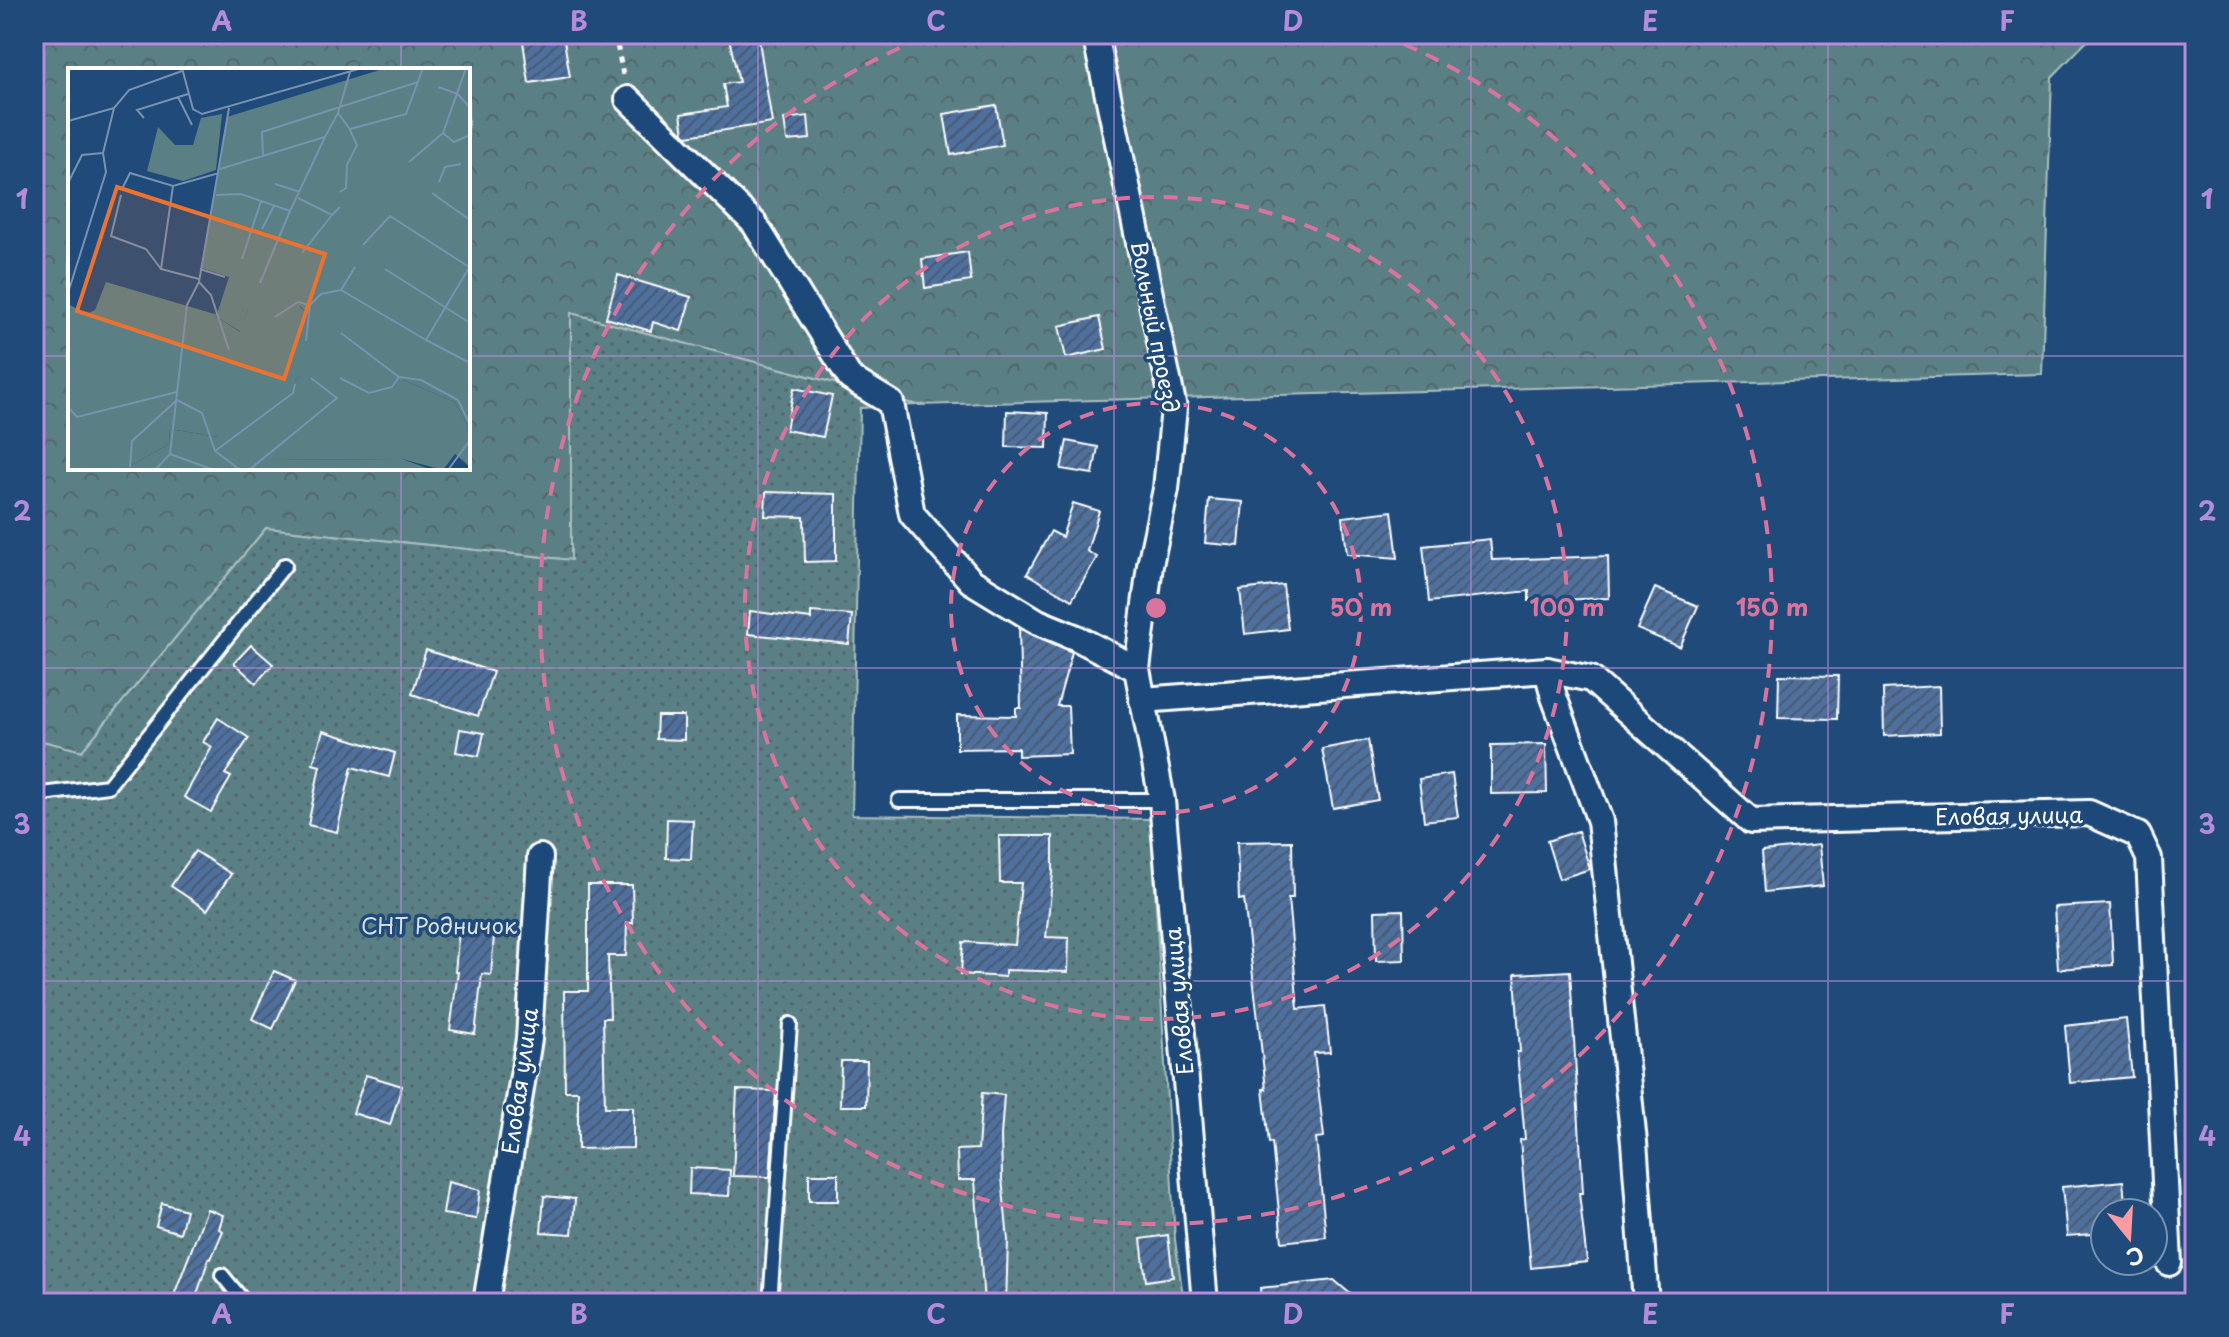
<svg xmlns="http://www.w3.org/2000/svg" width="2229" height="1337" font-family="'Playpen Sans',sans-serif">
  <style>
    .forest { fill: url(#forest-crowns); stroke: #acc0c2; stroke-width: 2; fill-rule: evenodd }
    .garden { fill: url(#garden-dots); stroke: #acc0c2; stroke-width: 2 }
    .building { fill: url(#building-hatch); stroke: #fff; stroke-width: 2 }
    .lines { fill: none; stroke-linecap: round; stroke-linejoin: round }
    .service-casing { stroke: #fff; stroke-width: 18 }
    .minor-casing { stroke: #fff; stroke-width: 30 }
    .path { stroke: #fff; stroke-width: 5; stroke-dasharray: 6 6; stroke-linecap: butt }
    .service { stroke: #1f4a7a; stroke-width: 12 }
    .minor { stroke: #1f4a7a; stroke-width: 24 }
    .grid { fill: none; stroke: #b68bdc; stroke-width: 2; stroke-opacity: 0.55 }
    .ring { fill: none; stroke: #da749d; stroke-width: 4; stroke-dasharray: 14 10 }
    .labels { text-anchor: middle; stroke-width: 7; stroke-linejoin: round; paint-order: stroke }
    .street-label { font-size: 22px; fill: #fff; stroke: #1f4a7a }
    .park-label { font-size: 22px; fill: #d6dfe1; stroke: #1f4a7a }
    .inset-road { fill: none; stroke: #7992af; stroke-width: 2 }
    .view { fill: #eb7230; fill-opacity: 0.15; stroke: #eb7230; stroke-width: 4 }
    .inset-edge { fill: none; stroke: #fff; stroke-width: 4 }
    .centre { fill: #da749d; stroke: #1f4a7a; stroke-width: 4 }
    .ring-label { font-size: 24px; text-anchor: middle; font-weight: bold; fill: #da749d; stroke: #1f4a7a; stroke-width: 7; stroke-linejoin: round; paint-order: stroke }
    .neatline { fill: none; stroke: #b68bdc; stroke-width: 3 }
    .grid-label { font-size: 26px; text-anchor: middle; font-weight: bold; fill: #b68bdc }
  </style>
  <defs>
    <pattern id="forest-crowns" width="20" height="18" patternUnits="userSpaceOnUse" patternTransform="scale(2)"><rect width="20" height="18" fill="#5a8086"/><path d="M2 6a3 3 0 1 1 6 0M12 15a3 3 0 1 1 6 0" fill="none" stroke="#536669"/></pattern>
    <pattern id="garden-dots" width="8" height="8" patternUnits="userSpaceOnUse" patternTransform="scale(2)"><rect width="8" height="8" fill="#5a8086"/><path d="M2 2h.1M6 6h.1" fill="none" stroke="#536669" stroke-width="1.8" stroke-linecap="round"/></pattern>
    <pattern id="building-hatch" width="6" height="6" patternUnits="userSpaceOnUse" patternTransform="scale(2)"><rect width="6" height="6" fill="#4d6f9f"/><path d="M-1 1l2-2M0 6l6-6M5 7l2-2" fill="none" stroke="#4c5a6d"/></pattern>
  </defs>
  <rect width="100%" height="100%" fill="#1f4a7a"/>
  <filter id="ink" filterUnits="userSpaceOnUse"><feTurbulence type="fractalNoise" baseFrequency=".0125" numOctaves="2"/><feDisplacementMap in="SourceGraphic" scale="16" xChannelSelector="R" yChannelSelector="G"/><feConvolveMatrix kernelMatrix="1 2 1 2 8 2 1 2 1" color-interpolation-filters="sRGB"/></filter>
  <g filter="url(#ink)">
    <path class="forest" d="M34 34H2094L2052 77 2042 374 917 405 571 313 572 560 266 528 82 751 34 739ZM70 70H468V468H70Z"/>
    <polygon class="garden" points="571,313 917,405 860,408 852,815 1151,819 1175,1240 1184,1303 34,1303 34,739 82,751 266,528 571,560"/>
    <g class="building">
      <polygon points="522,34 563,34 570,77 529,83"/>
      <polygon points="728,34 758,34 772,123 687,136 684,133 681,114 727,107 723,84 739,82"/>
      <polygon points="996,105 1003,145 951,155 944,114"/>
      <polygon points="808,116 810,139 787,141 784,119"/>
      <polygon points="968,252 971,281 925,288 922,259"/>
      <polygon points="618,275 691,297 681,331 653,322 651,331 606,318"/>
      <polygon points="1099,317 1106,349 1066,358 1059,326"/>
      <polygon points="794,388 832,396 823,437 786,430"/>
      <polygon points="1007,411 1048,413 1047,448 1006,447"/>
      <polygon points="1067,441 1098,447 1093,474 1061,469"/>
      <polygon points="766,492 836,494 836,561 805,562 804,517 765,516"/>
      <polygon points="1209,499 1243,502 1239,546 1205,543"/>
      <polygon points="1073,503 1099,511 1087,551 1097,557 1072,600 1027,574 1051,531 1062,537"/>
      <polygon points="1392,511 1398,558 1347,554 1343,517"/>
      <polygon points="1490,539 1492,560 1608,556 1609,598 1529,601 1529,591 1429,602 1423,546"/>
      <polygon points="1283,585 1288,629 1245,634 1240,590"/>
      <polygon points="1655,588 1698,606 1680,647 1637,629"/>
      <polygon points="750,611 811,619 811,612 852,615 849,644 748,634"/>
      <polygon points="1019,628 1072,652 1057,706 1068,706 1070,754 1018,756 1018,748 957,749 957,715 1016,716 1016,708 1021,708"/>
      <polygon points="251,645 273,664 256,683 234,663"/>
      <polygon points="426,650 493,672 478,716 412,694"/>
      <polygon points="1779,675 1838,676 1837,719 1778,718"/>
      <polygon points="1939,686 1940,733 1884,736 1883,689"/>
      <polygon points="657,716 684,716 684,740 656,739"/>
      <polygon points="218,718 249,738 225,774 231,777 211,812 184,797 212,747 203,742"/>
      <polygon points="460,729 484,733 479,756 456,752"/>
      <polygon points="323,731 395,753 389,777 352,767 337,832 308,825 320,766 313,764"/>
      <polygon points="1368,740 1378,800 1333,808 1322,749"/>
      <polygon points="1546,744 1547,793 1491,794 1491,745"/>
      <polygon points="1452,774 1458,817 1424,821 1419,779"/>
      <polygon points="667,819 693,820 691,859 666,858"/>
      <polygon points="1578,831 1590,869 1559,879 1547,841"/>
      <polygon points="999,836 1053,836 1053,873 1046,937 1069,938 1068,972 1005,970 1005,977 961,974 963,942 1015,945 1021,883 1000,883"/>
      <polygon points="1292,841 1293,898 1288,898 1298,1009 1325,1006 1330,1052 1314,1053 1324,1137 1316,1138 1326,1237 1282,1242 1272,1142 1269,1143 1263,1089 1266,1089 1244,899 1239,900 1237,842"/>
      <polygon points="1819,845 1823,886 1765,892 1762,851"/>
      <polygon points="195,851 231,874 207,910 171,886"/>
      <polygon points="588,885 632,885 633,923 627,923 626,956 608,956 610,1018 603,1018 605,1107 633,1107 633,1148 578,1149 578,1091 565,1091 564,991 588,991"/>
      <polygon points="2110,904 2113,965 2058,969 2054,907"/>
      <polygon points="1403,910 1404,960 1376,961 1375,911"/>
      <polygon points="459,931 494,935 491,975 482,974 475,1034 450,1030 458,972 455,972"/>
      <polygon points="274,971 295,980 273,1029 252,1019"/>
      <polygon points="1570,971 1583,1193 1579,1193 1587,1262 1531,1268 1520,1140 1525,1139 1517,1052 1520,1052 1515,974"/>
      <polygon points="2126,1019 2132,1077 2070,1083 2065,1026"/>
      <polygon points="841,1061 867,1061 866,1106 840,1106"/>
      <polygon points="366,1075 402,1086 390,1125 353,1113"/>
      <polygon points="737,1090 776,1091 770,1177 733,1176"/>
      <polygon points="982,1093 1004,1095 1001,1136 1002,1178 1008,1241 1006,1303 984,1303 975,1180 958,1180 957,1150 978,1149"/>
      <polygon points="690,1168 730,1170 729,1196 689,1194"/>
      <rect x="809" y="1174" width="29" height="27"/>
      <polygon points="2123,1181 2126,1213 2105,1213 2105,1233 2067,1236 2062,1187"/>
      <polygon points="448,1182 480,1190 476,1219 443,1214"/>
      <polygon points="544,1196 575,1199 572,1234 541,1232"/>
      <polygon points="162,1203 186,1210 180,1233 156,1226"/>
      <polygon points="207,1209 223,1215 219,1229 223,1231 211,1259 209,1258 194,1303 171,1303"/>
      <polygon points="1168,1235 1173,1277 1146,1281 1141,1239"/>
      <polygon points="1334,1280 1361,1303 1261,1303 1260,1288"/>
    </g>
    <g class="lines">
      <defs>
        <g id="service">
          <polyline points="34,795 108,786 285,565"/>
          <polyline points="899,800 1162,800"/>
          <polyline points="222,1275 241,1298 240,1303"/>
          <polyline points="770,1303 790,1024"/>
        </g>
        <g id="minor">
          <polyline points="1095,34 1174,408 1166,489 1150,565 1137,669 1162,800 1205,1303"/>
          <polyline points="628,99 754,223 850,378 891,403 912,514 971,581 1038,622 1077,638 1137,669"/>
          <polyline points="1547,670 1591,679 1751,821 2089,813 2138,835 2149,858 2169,1263"/>
          <polyline points="1142,700 1547,670 1554,697 1600,821 1634,1142 1646,1303"/>
          <polyline points="486,1303 529,1039 540,857"/>
        </g>
      </defs>
      <use href="#service" class="service-casing"/>
      <use href="#minor" class="minor-casing"/>
      <polyline class="path" points="615,34 623,75"/>
      <use href="#service" class="service"/>
      <use href="#minor" class="minor"/>
    </g>
  </g>
  <path class="grid" d="M401 34V70M758 34V1303M1114 34V1303M1471 34V1303M1828 34V1303M34 356H70M468 356H2195M401 468V1303M34 668H2195M34 981H2195"/>
  <g class="ring">
    <circle cx="1156" cy="608" r="205"/>
    <circle cx="1156" cy="608" r="411"/>
    <path d="M1382 35A616 616 0 1 1 930 35"/>
  </g>
  <g class="labels">
    <g class="street-label">
      <text transform="translate(1155 327) rotate(79)" y="8">Вольный проезд</text>
      <text transform="translate(2009 816) rotate(-1)" y="8">Еловая улица</text>
      <text transform="translate(1179 1001) rotate(-95)" y="8">Еловая улица</text>
      <text transform="translate(520 1081) rotate(-82)" y="8">Еловая улица</text>
    </g>
    <g class="park-label">
      <text x="439" y="934">СНТ Родничок</text>
    </g>
  </g>
  <g transform="translate(68 68)">
    <rect width="402" height="402" fill="#1f4a7a"/>
    <path d="M154 46 148 102 115 113 79 103 90 59 107 77H125L133 50ZM38 214 143 245 172 264 180 241 231 238 241 247 234 295 240 303 227 312 233 317 149 380 150 369 102 361 101 376 55 402H0V236L19 246 27 242ZM335 312 387 334 402 362V399L387 386 375 402 334 391 195 392 271 331Z" fill="#5a8086"/>
    <path d="M318 0H402V362L387 334 335 312 304 347 271 332 196 392 334 391 364 402H55L101 376 102 361 150 369V379L232 317 227 312 239 303 221 285 240 257 241 247 232 238 208 253 180 241 173 264 143 245 149 246 161 209 134 200 159 49Z" fill="#5a8086"/>
    <path class="inset-road" d="M114 0 125 41 134 46 294 0M282 4 270 45 282 61 338 46 355 0M370 19 390 26 402 40M110 29 124 57M76 50 69 42 120 26M0 53 46 40M375 65 386 74 402 67M195 89 194 64 350 14M341 94 375 65 398 0M152 101 257 69 270 45M371 114 377 99 393 96M0 115 14 87 35 85M207 116 232 124M105 118 93 201 131 211M54 121 62 105 105 118 151 105M272 124 278 120 279 97 289 77 282 62M364 125 402 152M53 127 43 168 78 181 93 201M148 127 173 126 222 143 257 69M230 130 264 147 272 139M194 161 206 138M295 177 322 148 401 199M234 185 264 147M174 191 193 133M132 201 157 209M317 201 402 255M131 214 143 227 161 282M192 215 222 143M273 222 287 199M0 225 38 104 35 85 46 40 61 22 114 3M207 249 230 234 242 237 253 226 273 222 358 272 402 198M273 265 331 309M358 272 402 295M238 273 242 237M272 310 301 325 324 319 331 309 353 312 390 332 402 357M0 339 9 349 109 324M147 383 225 325 227 316M102 386 146 402M62 399 64 373 109 332 134 345 147 383 172 402M87 402 102 386 119 237 131 214 161 40M181 402 269 330 243 310M380 402 402 372"/>
    <path class="view" d="M49 119 257 186 216 311 9 243Z"/>
    <rect width="402" height="402" class="inset-edge"/>
  </g>
  <circle cx="1156" cy="608" r="12" class="centre"/>
  <g class="ring-label">
    <text x="1361" y="616">50 m</text>
    <text x="1567" y="616">100 m</text>
    <text x="1772" y="616">150 m</text>
  </g>
  <rect width="2229" height="1337" fill="none" stroke="#1f4a7a" stroke-width="88"/>
  <g transform="translate(2129 1237) rotate(162)"><circle r="38" fill="#1f4a7a" stroke="#7992af" stroke-width="2"/>
  <path d="M0-6L14 30L0 20L-14 30Z" fill="#ff9aa2"/>
  <text y="-12" font-size="22" font-weight="bold" text-anchor="middle" fill="#ffffff">С</text>
  </g>
  <rect x="44" y="44" width="2141" height="1249" class="neatline"/>
  <g class="grid-label">
    <text x="222" y="31">A</text>
    <text x="579" y="31">B</text>
    <text x="936" y="31">C</text>
    <text x="1293" y="31">D</text>
    <text x="1650" y="31">E</text>
    <text x="2007" y="31">F</text>
    <text x="22" y="209">1</text>
    <text x="2207" y="209">1</text>
    <text x="22" y="521">2</text>
    <text x="2207" y="521">2</text>
    <text x="22" y="834">3</text>
    <text x="2207" y="834">3</text>
    <text x="22" y="1146">4</text>
    <text x="2207" y="1146">4</text>
    <text x="222" y="1324">A</text>
    <text x="579" y="1324">B</text>
    <text x="936" y="1324">C</text>
    <text x="1293" y="1324">D</text>
    <text x="1650" y="1324">E</text>
    <text x="2007" y="1324">F</text>
  </g>
</svg>
